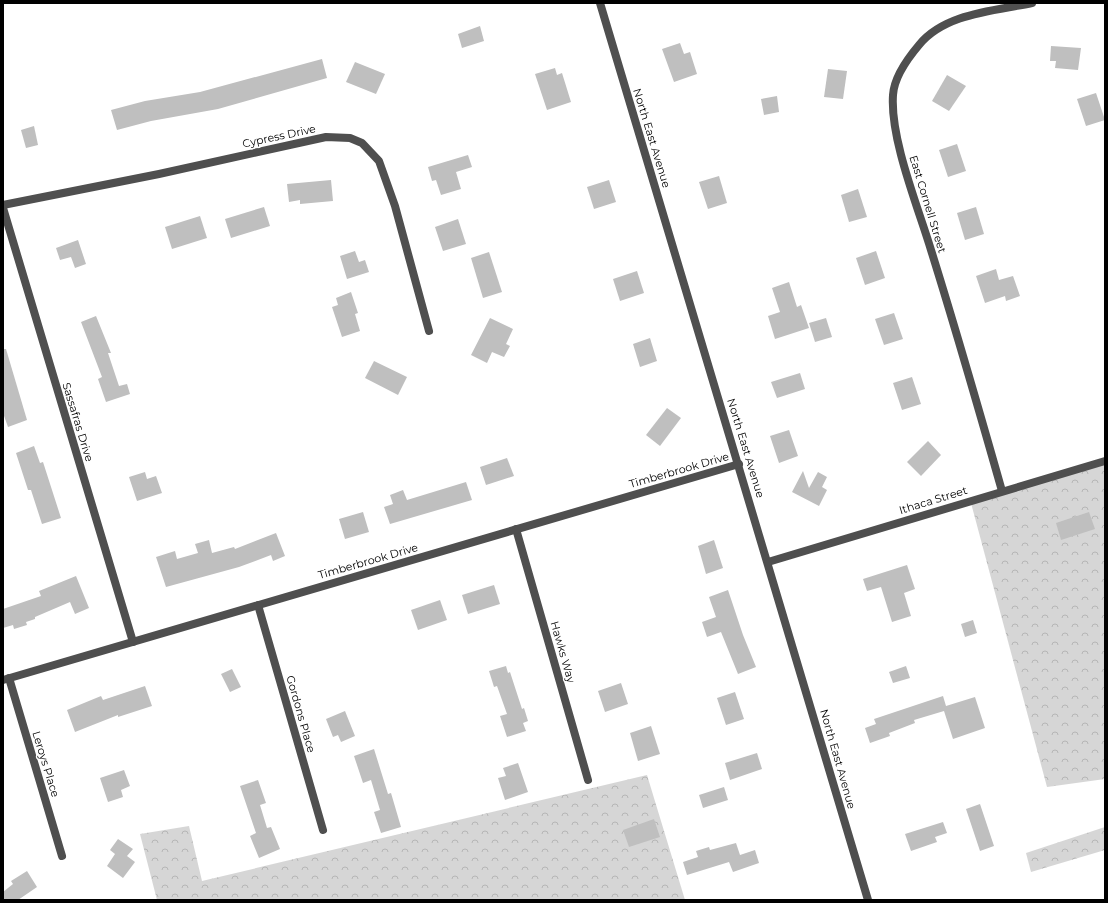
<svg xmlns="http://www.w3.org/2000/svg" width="1108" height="903" font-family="Montserrat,sans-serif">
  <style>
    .forest { fill: url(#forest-crowns) }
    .building { fill: #bfbfbf }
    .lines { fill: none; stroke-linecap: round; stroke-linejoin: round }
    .street { stroke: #4f4f4f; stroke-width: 8 }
    .labels { text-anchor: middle; stroke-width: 3; stroke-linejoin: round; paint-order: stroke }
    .street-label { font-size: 11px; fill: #000; stroke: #fff }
  </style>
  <defs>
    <pattern id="forest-crowns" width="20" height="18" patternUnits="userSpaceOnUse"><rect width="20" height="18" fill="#d6d6d6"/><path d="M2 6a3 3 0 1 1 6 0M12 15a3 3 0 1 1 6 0" fill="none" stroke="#b6b6b6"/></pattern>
  </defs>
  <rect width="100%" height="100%" fill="#fff"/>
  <g class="forest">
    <polygon points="1105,462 1105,779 1047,787 971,503"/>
    <polygon points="647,775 685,900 157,900 140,834 189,826 202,881"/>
    <polygon points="1105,827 1105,850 1031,872 1026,853"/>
  </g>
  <g class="building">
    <polygon points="480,26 484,41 462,48 458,34"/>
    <polygon points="680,43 684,54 690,52 697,74 674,82 662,49"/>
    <polygon points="1051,46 1081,48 1078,70 1055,68 1056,61 1050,61"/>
    <polygon points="322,59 327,78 218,109 151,121 117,130 111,110 145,101 200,92"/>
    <polygon points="355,62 385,74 376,94 346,82"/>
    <polygon points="555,68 557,75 562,73 571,102 547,110 535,74"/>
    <polygon points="828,69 847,71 843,99 824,97"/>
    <polygon points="947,75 966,86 949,111 932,101"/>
    <polygon points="1096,93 1105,120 1086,126 1077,99"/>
    <polygon points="777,96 779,112 764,115 761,99"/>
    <polygon points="34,126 38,145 26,148 21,130"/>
    <polygon points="957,144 966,171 948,177 939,150"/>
    <polygon points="468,155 472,167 456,172 461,189 441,195 436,180 432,181 428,167"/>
    <polygon points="719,176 727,203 708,209 699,182"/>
    <polygon points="331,180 333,201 300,204 300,200 289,202 287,184"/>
    <polygon points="609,180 616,202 594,209 587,187"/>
    <polygon points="858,189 867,217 849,222 841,195"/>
    <polygon points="264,207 270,226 231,238 225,219"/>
    <polygon points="976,207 984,234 965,240 957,213"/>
    <polygon points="200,216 207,238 172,249 165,227"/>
    <polygon points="458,219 466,244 443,251 435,227"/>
    <polygon points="78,240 86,264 75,268 71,257 60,260 56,248"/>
    <polygon points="355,251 359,262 365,260 369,272 347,279 340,256"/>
    <polygon points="876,251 885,278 865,285 856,258"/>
    <polygon points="489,252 502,292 483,298 471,258"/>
    <polygon points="996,269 999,280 1013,276 1020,296 1006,301 1005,296 985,303 976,276"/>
    <polygon points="637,271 644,293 620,301 613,279"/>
    <polygon points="789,282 797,307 801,305 809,328 775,339 768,316 780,312 772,288"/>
    <polygon points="351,292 358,313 355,314 360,331 342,337 332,307 338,305 336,298"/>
    <polygon points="894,313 903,339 884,345 875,319"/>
    <polygon points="96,316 111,353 108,353 119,386 127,384 130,394 106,402 98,379 102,377 81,322"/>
    <polygon points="490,318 513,329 506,344 510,346 504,357 492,352 487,363 471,355"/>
    <polygon points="826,318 832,337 815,342 809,323"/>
    <polygon points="650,338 657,361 640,367 633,344"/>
    <polygon points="3,349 6,349 27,420 8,427 3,413"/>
    <polygon points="374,361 407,377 398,395 365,378"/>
    <polygon points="800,373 805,389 777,398 771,382"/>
    <polygon points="912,377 921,404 902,410 893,383"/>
    <polygon points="667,408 681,418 660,446 646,435"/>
    <polygon points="789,430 798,456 779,463 770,436"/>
    <polygon points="928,441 941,455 921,476 907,462"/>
    <polygon points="34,446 40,463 43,462 61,518 42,524 31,490 28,490 16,453"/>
    <polygon points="507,458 514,476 486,485 480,467"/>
    <polygon points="803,471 809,488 818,472 827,477 822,487 827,490 819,506 792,492"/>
    <polygon points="145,472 147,479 156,476 162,493 137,501 129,477"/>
    <polygon points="466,482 472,500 390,524 384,507 393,504 390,495 403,490 407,500"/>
    <polygon points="363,512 369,532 345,539 339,519"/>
    <polygon points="1089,512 1095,529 1061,540 1056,523"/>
    <polygon points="276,533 285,556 273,561 271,555 239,567 166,587 156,557 175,551 177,559 198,553 195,544 209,540 212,553 234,547 235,549"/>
    <polygon points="714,540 723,568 706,574 698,546"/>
    <polygon points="907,565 915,589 904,593 911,616 892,622 881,587 867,591 863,579"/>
    <polygon points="76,576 89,608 75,614 70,602 35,617 35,619 26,622 27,625 14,629 13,625 3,628 3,609 41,596 39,591"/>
    <polygon points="494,585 500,604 468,614 462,595"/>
    <polygon points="728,590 743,635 756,667 738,674 721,632 707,637 702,622 716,617 709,597"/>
    <polygon points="440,600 447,620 418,630 411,610"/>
    <polygon points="973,620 977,633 965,637 961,624"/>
    <polygon points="506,666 508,673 510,672 522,709 524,708 528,721 523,723 526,731 507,737 500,716 507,714 497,686 494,687 489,671"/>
    <polygon points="906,666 910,678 893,683 889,672"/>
    <polygon points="232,669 241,687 230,692 221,674"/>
    <polygon points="621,683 628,704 605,712 598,691"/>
    <polygon points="145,686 152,706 118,717 118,715 75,732 67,710 101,696 103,700"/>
    <polygon points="735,692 744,719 726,725 717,698"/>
    <polygon points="943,696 946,706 975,697 985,728 953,739 944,711 914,720 915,723 889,733 890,736 870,743 865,728 876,724 874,719"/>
    <polygon points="345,711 355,736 341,742 338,735 333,737 326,719"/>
    <polygon points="651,726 660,754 638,761 630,733"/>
    <polygon points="374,749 388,794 391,793 401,827 381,833 374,812 380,810 371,780 363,783 354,756"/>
    <polygon points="757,753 762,769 730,780 725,763"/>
    <polygon points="518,763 528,792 505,800 498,778 506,776 503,768"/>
    <polygon points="124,770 130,786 121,790 123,797 108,802 100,778"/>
    <polygon points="258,780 266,803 260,805 267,828 271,827 280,849 259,858 250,836 256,833 240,786"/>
    <polygon points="724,787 728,800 703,808 699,795"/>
    <polygon points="980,804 994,846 980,851 966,809"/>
    <polygon points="654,819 660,837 629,847 623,830"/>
    <polygon points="943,822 947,833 935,837 937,842 911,851 905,834"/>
    <polygon points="118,839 133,849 127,856 135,862 123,878 107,866 115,854 110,850"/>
    <polygon points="736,843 740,855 755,850 759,863 733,872 729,862 687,875 683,862 698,857 696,851 709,847 710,850"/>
    <polygon points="27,871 37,887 18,900 3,900 3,892 13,884 11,881"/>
  </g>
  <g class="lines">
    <g class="street">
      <polyline points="600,3 868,900"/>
      <polyline points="3,205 159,174 326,137 350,138 362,143 379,161 395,206 429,331"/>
      <polyline points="3,208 133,642"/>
      <path d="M1002 491C979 410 956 330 931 250 918 207 890 139 893 95 894 78 908 58 919 45 945 13 995 11 1032 3"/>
      <polyline points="516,529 588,780"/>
      <polyline points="768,562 1105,461"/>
      <polyline points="258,605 323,830"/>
      <polyline points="9,678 62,856"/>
      <polyline points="3,680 739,464"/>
    </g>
  </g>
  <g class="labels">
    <g class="street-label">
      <text transform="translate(279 136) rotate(-12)" y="4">Cypress Drive</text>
      <text transform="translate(652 138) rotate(73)" y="4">North East Avenue</text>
      <text transform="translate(928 204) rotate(73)" y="4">East Cornell Street</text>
      <text transform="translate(78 422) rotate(73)" y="4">Sassafras Drive</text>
      <text transform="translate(746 448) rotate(73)" y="4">North East Avenue</text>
      <text transform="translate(679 470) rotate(-16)" y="4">Timberbrook Drive</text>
      <text transform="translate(933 500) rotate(-17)" y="4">Ithaca Street</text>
      <text transform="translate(368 561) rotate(-16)" y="4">Timberbrook Drive</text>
      <text transform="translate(563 652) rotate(74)" y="4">Hawks Way</text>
      <text transform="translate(301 714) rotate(74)" y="4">Gordons Place</text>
      <text transform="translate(838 759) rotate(74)" y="4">North East Avenue</text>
      <text transform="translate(46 764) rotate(73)" y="4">Leroys Place</text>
    </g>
  </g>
  <rect width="1108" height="903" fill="none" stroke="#000000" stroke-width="8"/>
</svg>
